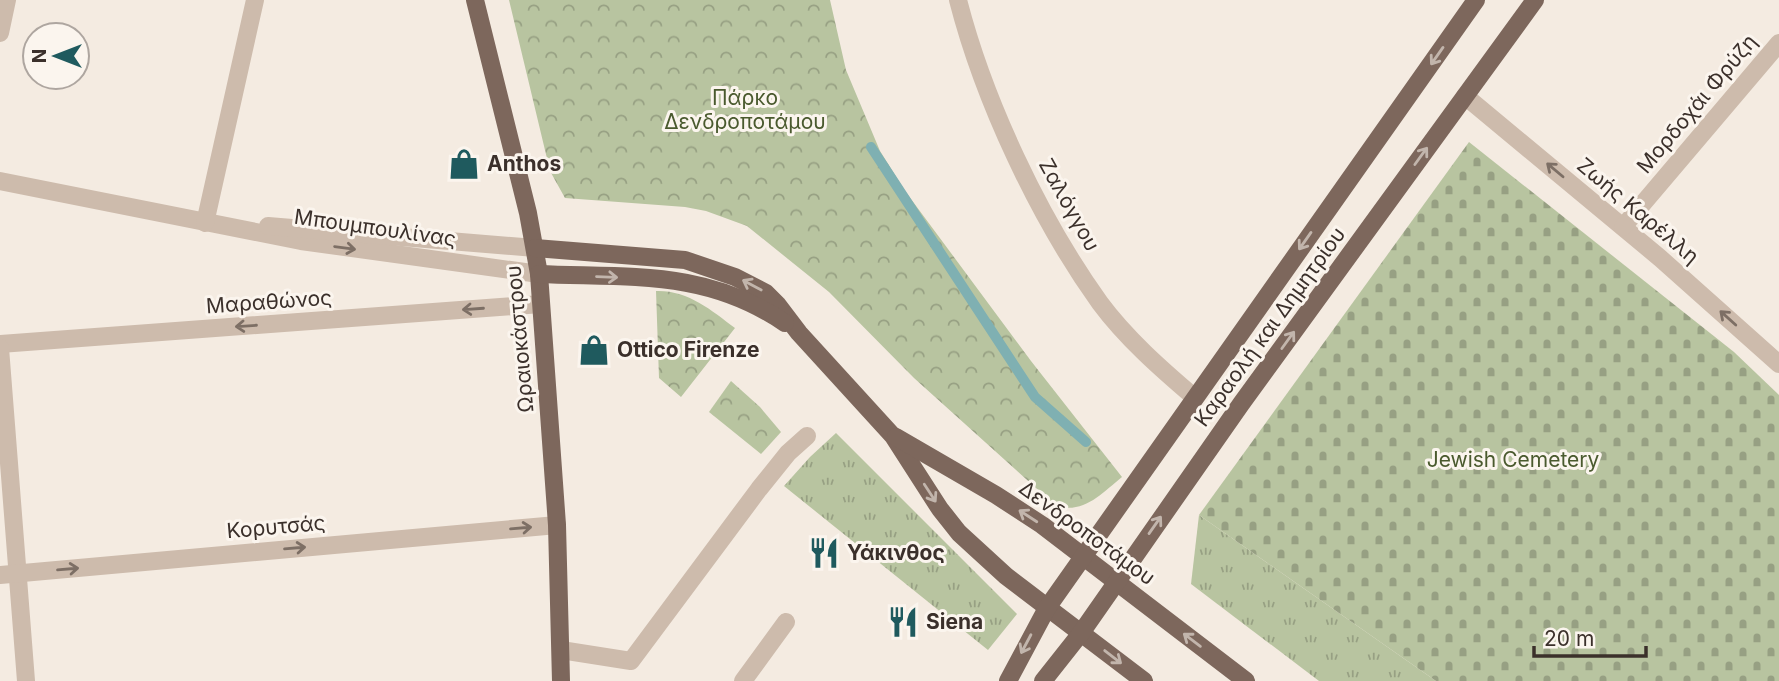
<svg xmlns="http://www.w3.org/2000/svg" width="1779" height="681" font-family="Inter,sans-serif">
  <style>
    .grass { fill: url(#grass-tufts) }
    .forest { fill: url(#forest-crowns) }
    .cemetery { fill: url(#cemetery-stones) }
    .lines { fill: none; stroke-linecap: round; stroke-linejoin: round }
    .stream { stroke: #7fb0b2; stroke-width: 10 }
    .minor { stroke: #cdbbac; stroke-width: 18 }
    .major { stroke: #7d675c; stroke-width: 18 }
    .oneway { stroke: #c2b5ac }
    .oneway2 { stroke: #7d6f65 }
    .labels { text-anchor: middle; stroke-width: 6; stroke-linejoin: round; paint-order: stroke }
    .park-label { font-size: 21px; fill: #4a5a2e; stroke: #fbf5ee }
    .street-label { font-size: 21px; fill: #3b302b; stroke: #fbf5ee }
    .poi-label { font-size: 21px; font-weight: bold; fill: #3b302b; stroke: #fbf5ee; text-anchor: start }
  </style>
  <defs>
    <pattern id="grass-tufts" width="24" height="20" patternUnits="userSpaceOnUse" patternTransform="scale(1.75)"><rect width="24" height="20" fill="#b8c4a0"/><path d="M3 7l-1-3M5 7V3M7 7l1-3M15 17l-1-3M17 17v-4M19 17l1-3" fill="none" stroke="#97a083"/></pattern>
    <pattern id="forest-crowns" width="20" height="18" patternUnits="userSpaceOnUse" patternTransform="scale(1.75)"><rect width="20" height="18" fill="#b8c4a0"/><path d="M2 6a3 3 0 1 1 6 0M12 15a3 3 0 1 1 6 0" fill="none" stroke="#97a083"/></pattern>
    <pattern id="cemetery-stones" width="16" height="16" patternUnits="userSpaceOnUse" patternTransform="scale(1.75)"><rect width="16" height="16" fill="#b8c4a0"/><path d="M2 7V4a2 2 0 0 1 4 0v3zM10 15v-3a2 2 0 0 1 4 0v3z" fill="#97a083"/></pattern>
  </defs>
  <rect width="100%" height="100%" fill="#f4ebe1"/>
  <g class="grass">
    <polygon points="836,433 1017,614 988,650 784,486 810,457"/>
    <polygon points="1199,515 1436,681 1319,681 1191,584"/>
  </g>
  <g class="forest">
    <path d="M509 0H830L846 70 880 151 905 191 1031 361 1122 477C1101 494 1084 514 1056 506L914 378 829 292 747 226 706 211 685 207 565 198 550 171Z"/>
    <path d="M656 291C688 290 711 310 735 328L681 397 659 378Z"/>
    <polygon points="731,381 760,407 781,432 761,454 709,412"/>
  </g>
  <polygon class="cemetery" points="1469,142 1734,352 1779,395 1779,681 1436,681 1199,515"/>
  <g class="lines">
    <polyline class="stream" points="871,147 1035,397 1086,442"/>
    <g class="minor">
      <path d="M958 0C984 101 1039 218 1100 303 1126 338 1161 369 1194 397"/>
      <polyline points="0,33 7,0"/>
      <polyline points="1465,96 1660,258 1779,364"/>
      <polyline points="0,181 301,241 539,274"/>
      <polyline points="205,223 255,0"/>
      <polyline points="268,226 535,248"/>
      <polyline points="1623,227 1779,43"/>
      <polyline points="0,344 541,304"/>
      <polyline points="0,348 26,681"/>
      <polyline points="0,575 557,525"/>
      <polyline points="561,650 631,661 759,489 788,453 807,436"/>
      <polyline points="743,681 786,622"/>
    </g>
    <g class="major">
      <polyline points="475,0 528,213 539,274 557,525 561,681"/>
      <polyline points="535,248 685,260 735,277 766,293 777,304 799,333 893,436 940,509 959,533 1006,576 1144,681"/>
      <path d="M539 274C629 278 706 269 785 323"/>
      <polyline points="896,437 996,495 1042,525 1246,681"/>
      <polyline points="1008,681 1047,608 1476,0"/>
      <polyline points="1043,681 1081,633 1241,404 1535,0"/>
    </g>
  </g>
  <defs><path id="oneway-shaft" d="M-6 0H5M1.5-3L5.5 0L1.5 3" fill="none" stroke-width="1.6" stroke-linecap="round" stroke-linejoin="round" transform="scale(1.75)"/></defs>
  <g class="oneway">
    <use href="#oneway-shaft" transform="translate(1437 56) rotate(125)"/>
    <use href="#oneway-shaft" transform="translate(1421 156) rotate(-54)"/>
    <use href="#oneway-shaft" transform="translate(1305 241) rotate(125)"/>
    <use href="#oneway-shaft" transform="translate(607 277) rotate(2)"/>
    <use href="#oneway-shaft" transform="translate(752 285) rotate(-152)"/>
    <use href="#oneway-shaft" transform="translate(1288 340) rotate(-54)"/>
    <use href="#oneway-shaft" transform="translate(930 493) rotate(57)"/>
    <use href="#oneway-shaft" transform="translate(1028 516) rotate(-147)"/>
    <use href="#oneway-shaft" transform="translate(1155 525) rotate(-55)"/>
    <use href="#oneway-shaft" transform="translate(1192 640) rotate(-143)"/>
    <use href="#oneway-shaft" transform="translate(1026 644) rotate(118)"/>
    <use href="#oneway-shaft" transform="translate(1113 657) rotate(38)"/>
  </g>
  <g class="oneway2">
    <use href="#oneway-shaft" transform="translate(1555 170) rotate(-140)"/>
    <use href="#oneway-shaft" transform="translate(345 248) rotate(8)"/>
    <use href="#oneway-shaft" transform="translate(473 309) rotate(176)"/>
    <use href="#oneway-shaft" transform="translate(1728 318) rotate(-138)"/>
    <use href="#oneway-shaft" transform="translate(246 326) rotate(176)"/>
    <use href="#oneway-shaft" transform="translate(521 528) rotate(-5)"/>
    <use href="#oneway-shaft" transform="translate(295 548) rotate(-5)"/>
    <use href="#oneway-shaft" transform="translate(68 569) rotate(-5)"/>
  </g>
  <defs>
    <symbol id="shop-bare" viewBox="-9 -9 18 18"><path d="M-5-2.5h2.3a2.7 3.5 0 0 1 5.4 0H5L5.5 6h-11ZM-1.5-2.5h3a1.5 2.3 0 0 0-3 0Z" fill="#1f5a5e" stroke="#fbf5ee" stroke-width="2.5" paint-order="stroke"/></symbol>
    <symbol id="restaurant-bare" viewBox="-9 -9 18 18"><path d="M-5-6h1v4h1v-4h1v4h1v-4h1v5L-1.5 .5V6h-2V.5L-5-1ZM5-6V6H3V1.5H1.5Q1.5-4 5-6Z" fill="#1f5a5e" stroke="#fbf5ee" stroke-width="2.5" paint-order="stroke"/></symbol>
  </defs>
  <g fill-rule="evenodd">
    <use href="#shop-bare" x="442" y="142" width="44" height="44"/>
    <use href="#shop-bare" x="572" y="328" width="44" height="44"/>
    <use href="#restaurant-bare" x="802" y="531" width="44" height="44"/>
    <use href="#restaurant-bare" x="881" y="600" width="44" height="44"/>
  </g>
  <g class="labels">
    <g class="park-label">
      <text x="745" y="105">Πάρκο<tspan x="745" dy="24">Δενδροποτάμου</tspan></text>
      <text x="1513" y="467">Jewish Cemetery</text>
    </g>
    <g class="street-label">
      <text transform="translate(1697 104) rotate(-50)" y="7">Μορδοχάι Φρύζη</text>
      <text transform="translate(1069 205) rotate(61)" y="7">Ζαλόγγου</text>
      <text transform="translate(1638 211) rotate(40)" y="7">Ζωής Καρέλλη</text>
      <text transform="translate(375 228) rotate(8)" y="7">Μπουμπουλίνας</text>
      <text transform="translate(269 302) rotate(-4)" y="7">Μαραθώνος</text>
      <text transform="translate(1270 327) rotate(-54)" y="7">Καραολή και Δημητρίου</text>
      <text transform="translate(520 339) rotate(-95)" y="7">Ωραιοκάστρου</text>
      <text transform="translate(276 527) rotate(-5)" y="7">Κορυτσάς</text>
      <text transform="translate(1087 533) rotate(36)" y="7">Δενδροποτάμου</text>
    </g>
    <g class="poi-label">
      <text x="487" y="171">Anthos</text>
      <text x="617" y="357">Ottico Firenze</text>
      <text x="847" y="560">Υάκινθος</text>
      <text x="926" y="629">Siena</text>
    </g>
  </g>
  <g transform="translate(56 56) rotate(270)"><circle r="33" fill="#fbf5ee" stroke="#aea6a0" stroke-width="2"/>
  <path d="M0-5L12 26L0 18L-12 26Z" fill="#1f5a5e"/>
  <text y="-10" font-size="19" font-weight="bold" text-anchor="middle" fill="#3b302b">N</text>
  </g>
  <path d="M1534 646v10h112v-10" fill="none" stroke="#3b302b" stroke-width="3.5"/>
  <text x="1544" y="646" font-size="21" fill="#3b302b" stroke="#fbf5ee" stroke-width="5" paint-order="stroke">20 m</text>
</svg>
